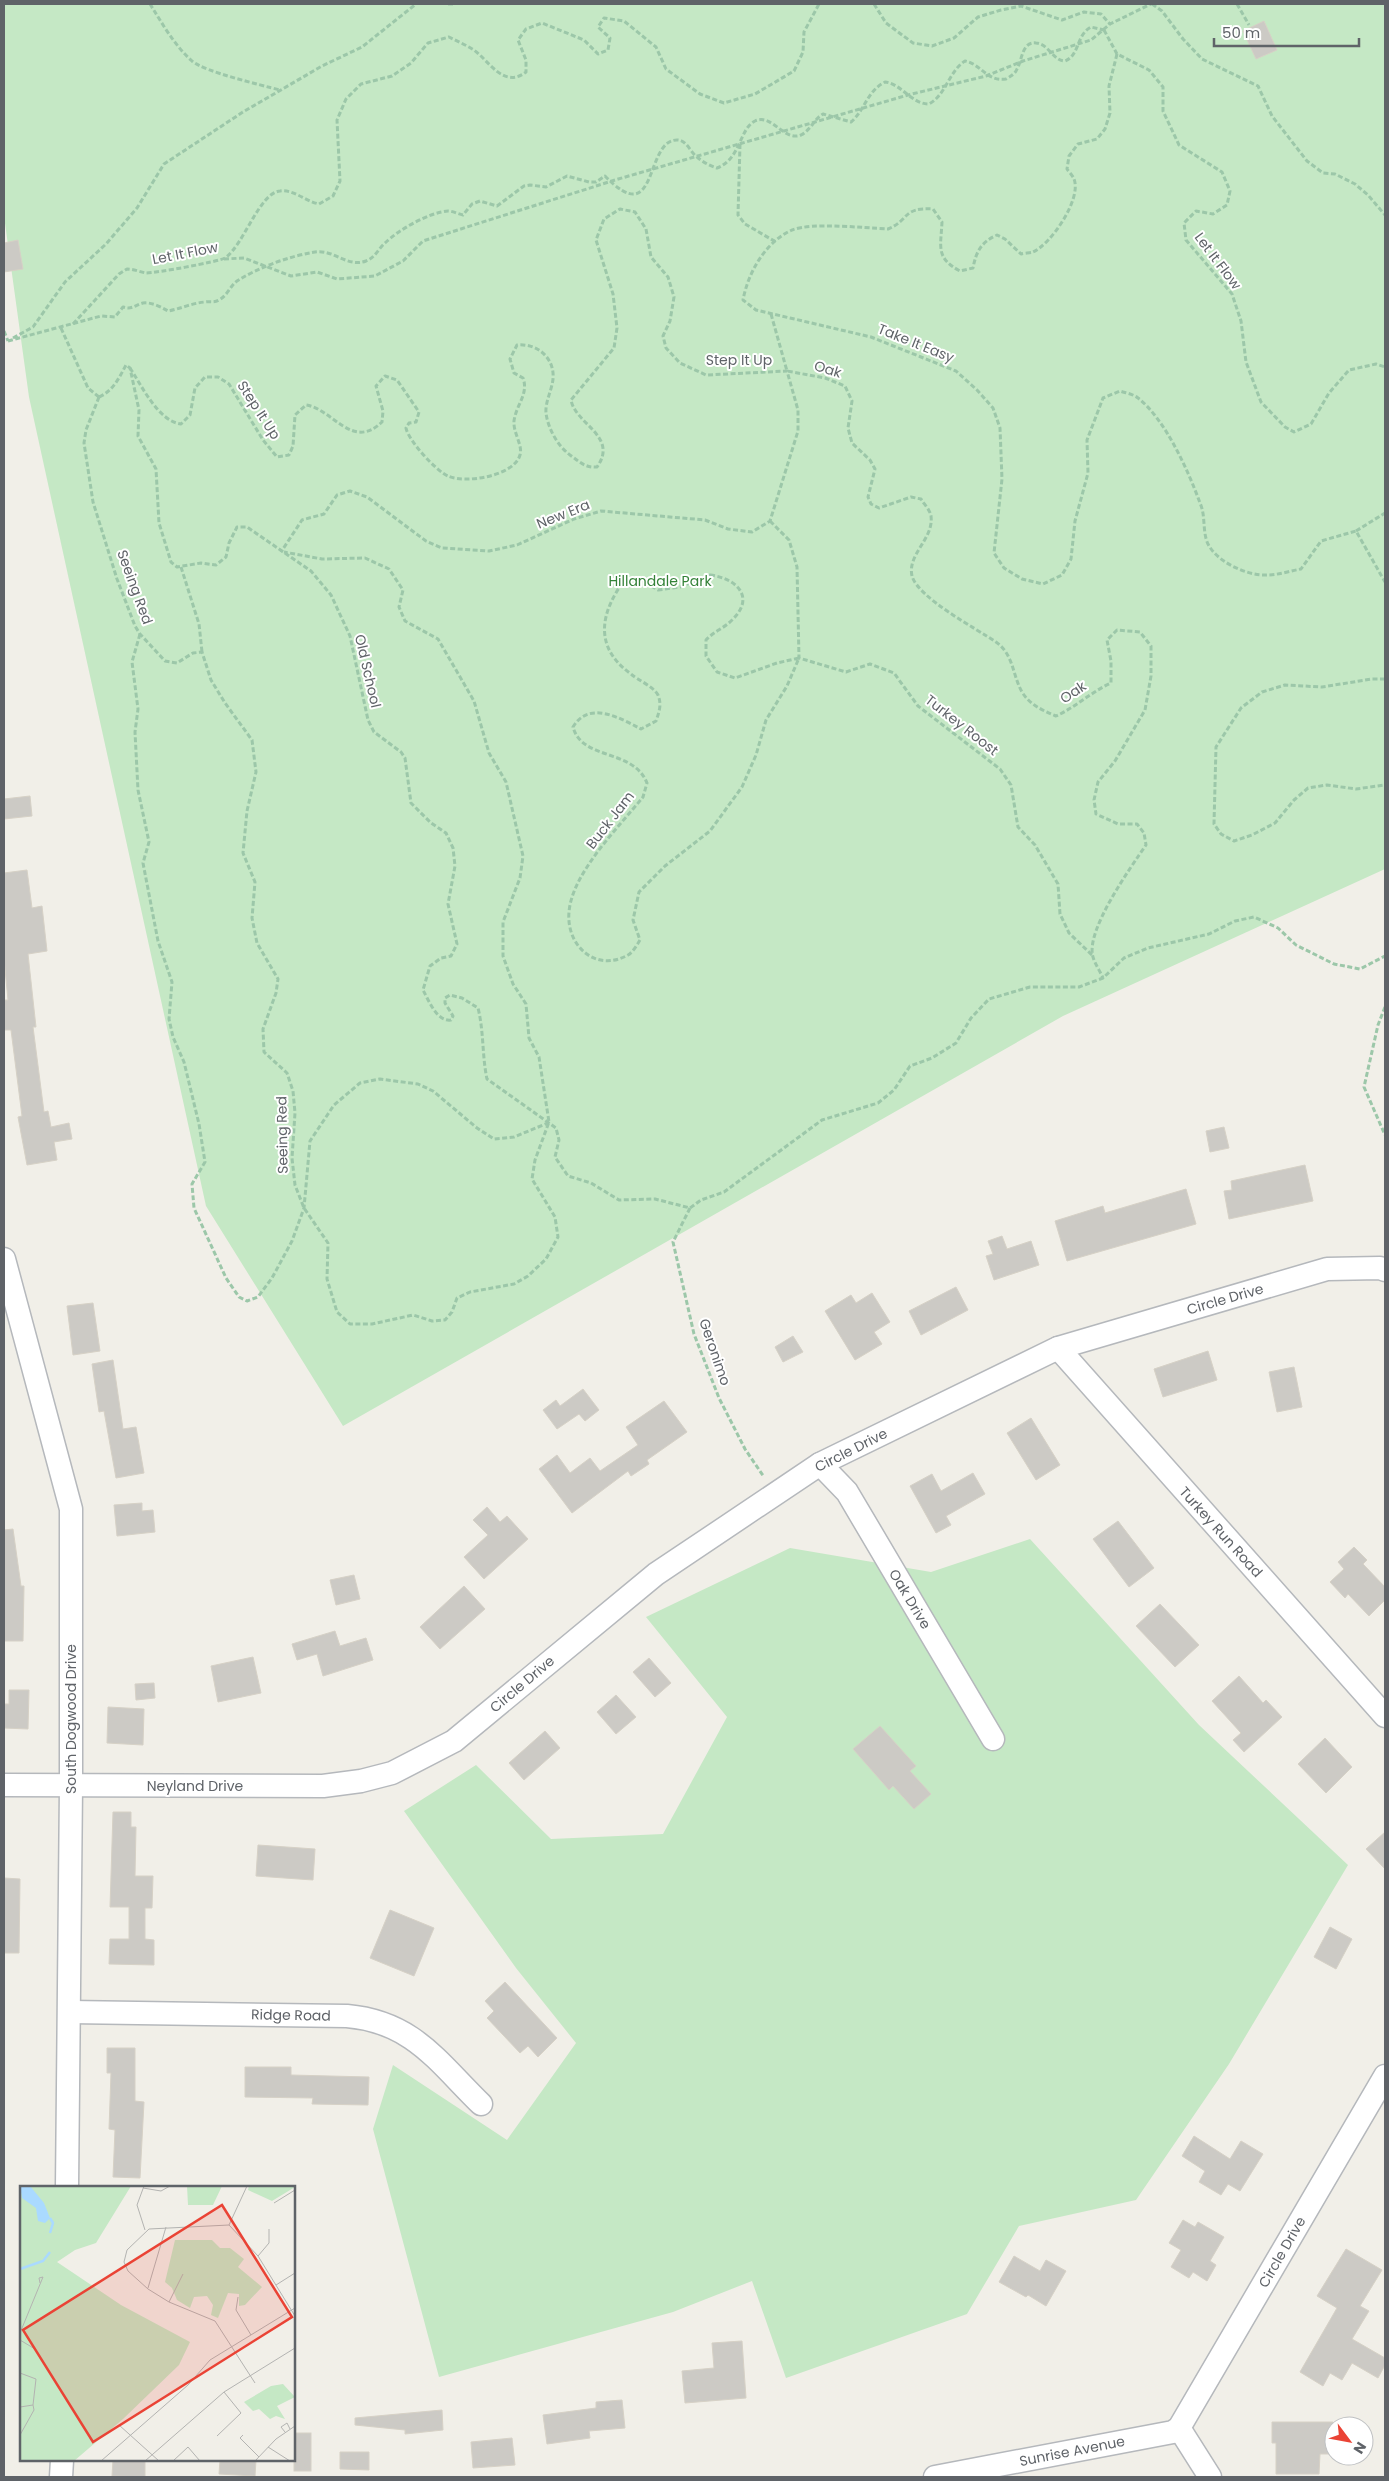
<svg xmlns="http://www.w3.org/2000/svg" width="1389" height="2481" font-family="Poppins,sans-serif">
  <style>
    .green { fill: #c5e8c5 }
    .building { fill: #cccac5; stroke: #d6d1c6 }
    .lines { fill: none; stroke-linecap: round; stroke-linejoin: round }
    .minor-casing { stroke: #b5b8bc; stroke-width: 25 }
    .path { stroke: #9cc7a9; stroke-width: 3; stroke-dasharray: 5 2.5; stroke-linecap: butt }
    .minor { stroke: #fff; stroke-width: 22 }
    .labels { text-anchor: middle; stroke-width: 4; stroke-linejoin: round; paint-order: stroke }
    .street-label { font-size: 14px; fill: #5f6368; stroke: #fff }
    .park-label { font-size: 14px; fill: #348238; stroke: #fff }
    .inset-river { fill: none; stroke: #aadaff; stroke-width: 2.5 }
    .inset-road { fill: none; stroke: #b3b3b1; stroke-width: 1 }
    .view { fill: #ea4335; fill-opacity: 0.15; stroke: #ea4335; stroke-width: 2.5 }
    .inset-edge { fill: none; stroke: #5f6368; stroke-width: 2.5 }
  </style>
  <rect width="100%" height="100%" fill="#f1efe8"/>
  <g class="green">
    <polygon points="4,4 1385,4 1385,869 1063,1016 343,1426 206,1206 29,397 4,216"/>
    <polygon points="1030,1539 1199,1725 1348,1865 1229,2064 1136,2200 1019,2226 967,2314 786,2378 752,2281 673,2312 439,2377 373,2129 393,2065 507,2140 576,2043 516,1968 404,1811 476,1765 551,1839 663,1834 727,1717 646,1617 790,1548 931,1572"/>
  </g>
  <g class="building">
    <polygon points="1264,21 1277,50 1256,59 1243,31"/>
    <polygon points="18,240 23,269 4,272 4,243"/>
    <polygon points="30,796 32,816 4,819 4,799"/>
    <polygon points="27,870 32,908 42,906 47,951 28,954 36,1027 33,1027 44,1112 48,1111 51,1127 69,1123 72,1139 54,1142 57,1160 27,1165 18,1117 22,1116 11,1030 4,1030 4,1000 8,1000 4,959 4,873"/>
    <polygon points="1224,1127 1229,1148 1210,1152 1206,1131"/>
    <polygon points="1305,1165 1313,1201 1229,1219 1224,1191 1232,1190 1231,1181"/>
    <polygon points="1186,1189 1196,1224 1067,1261 1055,1221 1103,1206 1105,1213"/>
    <polygon points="1002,1236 1007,1249 1031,1241 1039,1265 994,1280 986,1256 993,1254 988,1241"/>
    <polygon points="956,1287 968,1310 921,1335 909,1311"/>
    <polygon points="872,1293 890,1322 874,1332 882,1344 855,1360 825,1311 851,1295 856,1303"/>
    <polygon points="93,1303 100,1351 73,1355 67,1306"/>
    <polygon points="793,1336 803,1352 783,1362 775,1347"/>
    <polygon points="1208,1351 1217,1380 1163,1397 1154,1369"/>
    <polygon points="113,1360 123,1429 136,1427 144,1473 116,1478 104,1411 99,1412 92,1364"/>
    <polygon points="1294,1367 1302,1407 1277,1412 1269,1372"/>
    <polygon points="583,1389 599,1410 585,1421 579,1414 557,1429 543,1410 556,1400 560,1406"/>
    <polygon points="664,1401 687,1432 647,1460 649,1464 631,1476 628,1471 572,1513 539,1469 557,1455 570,1473 590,1458 600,1471 638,1445 626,1427"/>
    <polygon points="1031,1418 1060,1465 1036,1480 1007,1433"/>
    <polygon points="973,1473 985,1494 946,1516 951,1525 936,1533 910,1486 932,1474 941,1491"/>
    <polygon points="142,1503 142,1511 153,1510 155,1532 117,1536 114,1505"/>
    <polygon points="487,1507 500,1522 507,1516 528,1539 484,1579 464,1557 488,1535 473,1520"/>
    <polygon points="1118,1521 1154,1568 1129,1587 1093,1539"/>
    <polygon points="13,1529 21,1586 24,1586 23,1641 4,1641 4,1530"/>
    <polygon points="1354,1547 1367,1560 1363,1564 1385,1587 1385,1600 1369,1616 1348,1594 1345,1598 1330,1582 1344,1569 1338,1562"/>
    <polygon points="354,1575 360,1599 336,1605 330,1580"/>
    <polygon points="464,1586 485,1609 440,1649 420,1627"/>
    <polygon points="1160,1604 1199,1645 1175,1667 1136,1626"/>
    <polygon points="335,1631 340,1646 366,1638 373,1660 323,1676 317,1654 297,1660 292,1644"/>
    <polygon points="253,1657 261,1693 218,1702 211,1666"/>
    <polygon points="649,1658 671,1683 655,1697 633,1672"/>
    <polygon points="1239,1676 1263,1703 1266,1700 1282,1717 1244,1752 1233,1740 1241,1733 1212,1701"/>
    <polygon points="154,1683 155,1698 136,1700 135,1684"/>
    <polygon points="9,1690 29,1690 28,1729 4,1728 4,1704 9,1704"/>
    <polygon points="616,1695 636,1717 616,1734 597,1712"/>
    <polygon points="108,1707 144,1709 143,1745 107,1743"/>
    <polygon points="880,1726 916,1766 910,1771 931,1794 914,1809 893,1786 889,1790 853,1749"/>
    <polygon points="545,1731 560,1748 524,1780 509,1763"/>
    <polygon points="1325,1738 1352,1767 1326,1793 1298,1764"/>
    <polygon points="113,1812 131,1812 131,1827 136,1827 135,1876 153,1876 152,1908 145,1908 145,1939 154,1940 154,1965 109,1964 110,1939 129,1939 129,1907 110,1907"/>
    <polygon points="1385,1832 1385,1869 1366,1849"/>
    <polygon points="258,1845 315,1849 313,1880 256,1876"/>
    <polygon points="4,1878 20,1879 19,1953 4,1953"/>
    <polygon points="390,1910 434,1928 414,1976 370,1958"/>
    <polygon points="1330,1927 1352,1939 1336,1969 1314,1957"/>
    <polygon points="505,1982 557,2038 538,2057 528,2046 520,2053 487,2018 494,2011 485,2001"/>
    <polygon points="107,2048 135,2048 135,2101 144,2102 140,2178 113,2177 115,2130 109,2129 111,2073 107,2073"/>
    <polygon points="245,2067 291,2067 291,2075 369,2077 368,2105 312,2104 313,2098 245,2097"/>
    <polygon points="1194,2136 1230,2159 1241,2141 1263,2154 1240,2191 1228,2184 1221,2195 1199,2182 1205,2171 1182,2156"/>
    <polygon points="1183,2220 1195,2227 1198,2222 1224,2237 1210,2261 1216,2265 1207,2281 1193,2272 1189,2278 1171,2267 1181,2250 1169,2243"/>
    <polygon points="1346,2249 1382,2270 1360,2306 1369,2311 1352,2339 1385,2358 1385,2365 1378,2378 1352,2363 1342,2380 1330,2373 1323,2386 1300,2372 1337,2308 1317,2296"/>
    <polygon points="1014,2256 1040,2271 1046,2260 1066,2271 1046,2306 1028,2295 1026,2297 999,2282"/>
    <polygon points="742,2341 746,2398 685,2403 682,2371 714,2368 712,2343"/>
    <polygon points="622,2400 625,2428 589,2431 590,2438 547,2444 543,2415 596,2408 596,2402"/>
    <polygon points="442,2410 443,2430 405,2434 405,2430 355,2425 355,2418"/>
    <polygon points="1272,2422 1333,2422 1332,2454 1320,2454 1319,2474 1276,2474 1276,2443 1272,2443"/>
    <rect x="294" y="2433" width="17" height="38"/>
    <polygon points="512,2438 515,2465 473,2468 471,2442"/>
    <polygon points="340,2452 369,2452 369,2470 340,2469"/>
    <polygon points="113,2460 145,2460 145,2477 112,2476"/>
    <polygon points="220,2460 256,2460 255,2476 219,2474"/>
  </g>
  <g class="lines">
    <defs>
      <g id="minor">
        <polyline points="4,1259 71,1509 71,1786 67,2187"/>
        <polyline points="1058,1348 1385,1716"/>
        <polyline points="820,1464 847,1492 993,1739"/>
        <polyline points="4,1785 323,1786 361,1781 392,1773 454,1741 656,1574 820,1464 1058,1348 1327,1269 1380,1268 1385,1270"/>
        <path d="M70 2012 347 2016C413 2022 437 2061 481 2104"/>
        <polyline points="1179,2428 1210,2477"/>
        <polyline points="61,2477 62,2460"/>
        <polyline points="935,2477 1173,2432 1179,2428 1385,2076"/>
      </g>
    </defs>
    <use href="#minor" class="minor-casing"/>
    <g class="path">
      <path d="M150 4C162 23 174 45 192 61 205 72 261 85 280 90"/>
      <polyline points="448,4 455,4"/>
      <polyline points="874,4 886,23 913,43 932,46 954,38 978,17 1001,10 1021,6 1062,20 1084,12 1101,14 1110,24"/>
      <polyline points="1152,4 1162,11 1183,39 1202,59 1258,86 1272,116 1307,161 1323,173 1335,174 1355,184 1368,195 1385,215"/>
      <polyline points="1237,4 1249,25"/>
      <polyline points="1104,30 1117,54 1149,70 1163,87 1163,111 1179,145 1222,172 1230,191 1227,205 1213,214 1196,211 1184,223 1186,240 1232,294 1241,321 1246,362 1261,402 1285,427 1294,432 1311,424 1329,393 1349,370 1376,364 1385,367"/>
      <path d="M1117 54 1109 86 1110 113 1105 129 1097 139 1078 144 1069 156 1067 169C1069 172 1073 176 1074 179 1082 199 1051 244 1033 252 1030 253 1024 253 1021 254L1005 239 997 235C981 242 976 252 973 268L960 271C935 258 941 246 942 222L933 209C902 207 910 220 888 229 864 228 813 222 792 230 765 242 748 273 743 300L756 310 871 337 956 371 977 390 993 408 1000 428 1002 479 994 553 1004 568 1022 579 1043 584 1062 575 1071 559 1075 521 1088 473 1087 440 1103 398 1120 391C1126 393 1133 394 1138 398 1165 419 1188 470 1200 503 1206 516 1202 531 1208 544 1217 562 1247 576 1267 575 1278 575 1290 571 1301 569L1321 541 1356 531 1385 582"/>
      <polyline points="740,144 738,215 745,224 776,242"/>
      <polyline points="224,259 244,258 291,276 317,272 337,279 375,276 403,261 423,241 615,180 908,95 986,76 1023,61 1091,40 1110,24 1151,4"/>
      <path d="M771 314 787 371 825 378 845 386 852 401 848 428 852 443 870 460 875 469 868 497 871 504 879 508 911 497 921 499C924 504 930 510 931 516 934 539 907 554 912 576 918 598 977 629 996 642 1014 655 1012 674 1022 692 1030 705 1042 710 1056 716 1076 707 1091 692 1111 683V661L1107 640 1117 630 1140 632 1151 646V676L1145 710 1115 761 1098 782 1094 800 1096 814 1118 824H1137L1144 833 1146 845C1131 867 1085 931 1093 957 1095 964 1100 971 1103 978"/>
      <path d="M73 324 119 274 127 269C134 269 140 272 146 273 156 273 217 262 225 258 244 245 259 193 280 191 293 189 305 201 319 204L333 196 340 181 337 120 346 99 361 84 392 76 411 63 428 43 449 37C457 41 466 45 474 50 490 62 504 89 526 72V60L518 40 526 29 542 23 584 40 598 54 608 50 610 38 598 27 604 18 624 21 656 47 666 69 700 94 724 103 755 94 794 71 803 52 804 32 819 4"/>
      <polyline points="61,328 88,388 99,397"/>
      <polyline points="4,331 8,341"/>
      <polyline points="13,338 33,327 65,282 106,244 137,208 164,164 243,112 322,66 362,47 416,4"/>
      <path d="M8 341 101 316 115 317 123 307C132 310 135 305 143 303 152 302 161 307 168 311 180 309 192 303 205 302 210 301 214 303 219 300 228 295 230 286 237 281 259 267 290 256 315 252 334 249 347 268 366 261 375 258 378 249 385 243 398 230 430 212 448 211 453 211 458 214 463 215L472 204 480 201 497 206 524 186 530 185 546 187 567 176 589 182H596L605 176C659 232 644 140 677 140 687 140 690 152 697 157 703 162 710 166 717 168 741 159 739 129 755 121 772 113 784 142 801 135 811 130 814 119 823 114L851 122C865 110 867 91 885 82 902 84 911 104 929 104 946 95 949 71 965 61 981 64 987 82 1006 79 1011 76 1015 74 1017 69 1022 61 1022 41 1036 43 1049 44 1053 61 1065 61 1080 55 1076 35 1091 27L1104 30"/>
      <path d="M130 368C142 386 158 421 181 424L190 415 195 388 205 377H218L229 384 263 440 277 457 289 455 293 446 295 415 306 405C333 409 352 451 382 422L383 411 376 386 385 376 397 380 419 412 416 422 409 423 406 428C408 440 436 471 448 476 466 484 514 476 520 455 523 445 513 433 514 421 516 405 529 394 523 378L514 373 510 359 517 345C537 343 555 358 553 379 552 390 545 402 546 413 548 429 558 446 570 455 580 462 585 468 597 467 619 436 575 424 571 400L614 348 617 328 613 294 596 240 604 219 620 209 635 212 646 229 651 257 668 277 674 297 670 321 663 336 666 348 680 363 706 375 787 371 798 410V431L770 521 752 532 728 529 705 520 601 511 574 519 517 545 489 551 442 548 426 541 367 497 350 491 337 495 324 514 302 520 281 552"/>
      <path d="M99 397C113 391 119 378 126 365L130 368 139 410 138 436 156 469 159 523 171 562 177 567 201 563 216 565 226 557 229 543 237 527H247L311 571 331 595 350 636 368 720 374 732 401 752 405 758 411 803 431 823 446 833 453 848 455 866 448 904 457 944 451 956 441 958 430 966 423 990C429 1001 437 1022 451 1020L453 1016 445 1003V998L450 995 462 998 478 1008C484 1032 482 1056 487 1079L556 1128 559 1140 555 1157 568 1176 591 1183 619 1200 655 1199 690 1208 701 1200 724 1192 822 1120 878 1103 894 1090 910 1066 932 1058 956 1043 971 1018 989 999 1030 987H1079L1103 978 1124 958 1148 948 1209 934 1235 921 1254 917 1278 928 1296 945 1334 964 1360 969 1385 956"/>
      <polyline points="99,397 86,430 84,443 93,502 117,579 135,626 140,634 165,661 177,663 193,653 202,652 211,680 225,703 252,740 256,772 247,811 243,853 255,882 252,918 257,943 278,979 276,993 263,1029 264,1052 287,1073 293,1091 295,1113 292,1158 295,1185 304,1208 328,1243 327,1279 337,1312 350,1324 372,1324 413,1315 432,1321 445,1320 452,1312 457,1298 470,1292 514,1284 528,1276 546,1259 558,1237 555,1217 532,1179 535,1160 549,1122 539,1057 529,1038 526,1004 513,984 503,956 503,922 520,878 523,856 506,782 489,753 474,701 438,639 405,621 399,607 403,590 389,569 365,558 322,559 284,552"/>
      <polyline points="770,521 789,540 797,567 799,658 846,672 870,664 894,673 918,706 1000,769 1011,785 1018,827 1035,845 1058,884 1060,914 1069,933 1092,955"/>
      <polyline points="1356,531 1385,513"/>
      <polyline points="181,567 199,624 202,652"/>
      <path d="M710 575C735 578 756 596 733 619 725 628 714 631 706 640V656L717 672 735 678 777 663 799 658 787 686 766 720 756 755 742 787 710 831 665 866 639 892 633 920 640 940C637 945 633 952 628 955 596 973 566 946 569 912 572 873 619 827 643 797L647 783C633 748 582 761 573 727 589 700 620 718 641 729L656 721C659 712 662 705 658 695 654 687 638 680 631 674 593 647 600 612 626 578L643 581 658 590 680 587Z"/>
      <polyline points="140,634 132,662 138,709 135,732 138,790 149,842 143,863 158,941 172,982 169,1019 173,1037 184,1062 199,1124 205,1162 192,1184 194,1208 226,1278 239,1297 247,1301 258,1297 272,1278 292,1241 304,1208 310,1141 334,1105 360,1083 380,1079 418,1084 433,1091 477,1128 494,1139 514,1137 548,1123"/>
      <polyline points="1385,679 1372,679 1322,687 1285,685 1262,692 1241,708 1216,747 1214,824 1221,834 1234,841 1252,835 1275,823 1294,800 1308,788 1327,785 1356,789 1385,785"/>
      <polyline points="1385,1007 1378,1025 1364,1087 1385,1135"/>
      <polyline points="690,1208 673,1242 694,1334 719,1398 745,1449 764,1477"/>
    </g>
    <use href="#minor" class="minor"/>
  </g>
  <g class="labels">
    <g class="street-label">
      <text transform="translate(185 253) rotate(-11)" y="5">Let It Flow</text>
      <text transform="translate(1218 261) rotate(53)" y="5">Let It Flow</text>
      <text transform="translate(916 343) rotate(22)" y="5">Take It Easy</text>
      <text x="739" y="365">Step It Up</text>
      <text transform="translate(828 369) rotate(17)" y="5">Oak</text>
      <text transform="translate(259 410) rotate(57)" y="5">Step It Up</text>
      <text transform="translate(563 514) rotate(-22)" y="5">New Era</text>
      <text transform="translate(135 587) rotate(70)" y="5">Seeing Red</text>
      <text transform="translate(368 671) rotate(77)" y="5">Old School</text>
      <text transform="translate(1073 692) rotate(-34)" y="5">Oak</text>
      <text transform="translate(962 725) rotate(38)" y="5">Turkey Roost</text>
      <text transform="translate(610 820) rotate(-52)" y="5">Buck Jam</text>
      <text transform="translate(282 1135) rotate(-91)" y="5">Seeing Red</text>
      <text transform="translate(1225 1299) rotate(-16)" y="5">Circle Drive</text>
      <text transform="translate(715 1352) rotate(71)" y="5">Geronimo</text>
      <text transform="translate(851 1450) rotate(-27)" y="5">Circle Drive</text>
      <text transform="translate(1221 1532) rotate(48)" y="5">Turkey Run Road</text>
      <text transform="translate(910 1599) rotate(59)" y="5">Oak Drive</text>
      <text transform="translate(522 1684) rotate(-40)" y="5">Circle Drive</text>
      <text transform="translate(71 1719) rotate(-90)" y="5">South Dogwood Drive</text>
      <text x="195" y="1791">Neyland Drive</text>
      <text transform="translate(291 2015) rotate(1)" y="5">Ridge Road</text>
      <text transform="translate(1282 2252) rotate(-60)" y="5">Circle Drive</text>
      <text transform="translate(1072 2451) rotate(-11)" y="5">Sunrise Avenue</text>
    </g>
    <g class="park-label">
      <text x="660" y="586">Hillandale Park</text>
    </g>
  </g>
  <g transform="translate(20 2186)">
    <rect width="275" height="275" fill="#f1efe8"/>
    <path d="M0 0H111L76 57 55 64 37 76 101 119 170 156 159 179 103 233 54 275H0ZM167 0H202L193 19H168ZM229 0H275V1L252 15 228 4ZM155 54H192L200 62H210L224 73 218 81 242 101 225 119 219 120V108L208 107 198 132 191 129 193 119 187 110 174 111 170 122 157 114 152 102 145 96ZM263 198 275 211 257 220 265 233 256 230 250 233 239 223 233 225 224 216 251 200Z" fill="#c5e8c5"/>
    <path d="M0 0H10L24 17 30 32 25 37 18 35 16 22 2 12Z" fill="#aadaff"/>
    <path class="inset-river" d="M30 32 33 37 30 47M0 83 23 75 30 66"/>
    <path class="inset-road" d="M124 0 117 19 125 44M123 2 141 5 150 0M254 17 275 4M209 39 129 43 107 64 104 76 108 85 128 103 149 116 195 135 235 197M209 39 238 70 275 130M209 39 227 0M238 70 249 57V43M256 99 275 87M128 102 146 41M218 111 216 124 231 149M149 116 163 88M0 147 23 91 19 92 20 97M0 154 15 163M0 187 16 193 13 219M0 221 13 219 14 224 0 249M99 239 139 275M265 246 261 241 267 237 270 243M223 249 220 252 239 271M197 250 221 227 204 206M248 261 270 275M81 275 168 199 190 174 275 122M125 275 204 206 275 162M153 275 168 261 180 275M235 275 256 253 275 240"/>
    <path class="view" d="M202 19 272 131 73 256 3 144Z"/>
    <rect width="275" height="275" class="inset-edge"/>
  </g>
  <rect width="1389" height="2481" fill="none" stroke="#5f6368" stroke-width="10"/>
  <g transform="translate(1349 2441) rotate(122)"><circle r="24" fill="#ffffff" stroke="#bfc1c3"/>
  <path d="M0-4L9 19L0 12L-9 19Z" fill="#ea4335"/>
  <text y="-8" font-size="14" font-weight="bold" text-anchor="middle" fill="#5f6368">N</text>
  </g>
  <path d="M1214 38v8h145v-8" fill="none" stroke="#5f6368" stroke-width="2.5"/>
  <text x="1222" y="38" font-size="15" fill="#5f6368" stroke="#ffffff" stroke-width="4" paint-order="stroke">50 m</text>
</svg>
